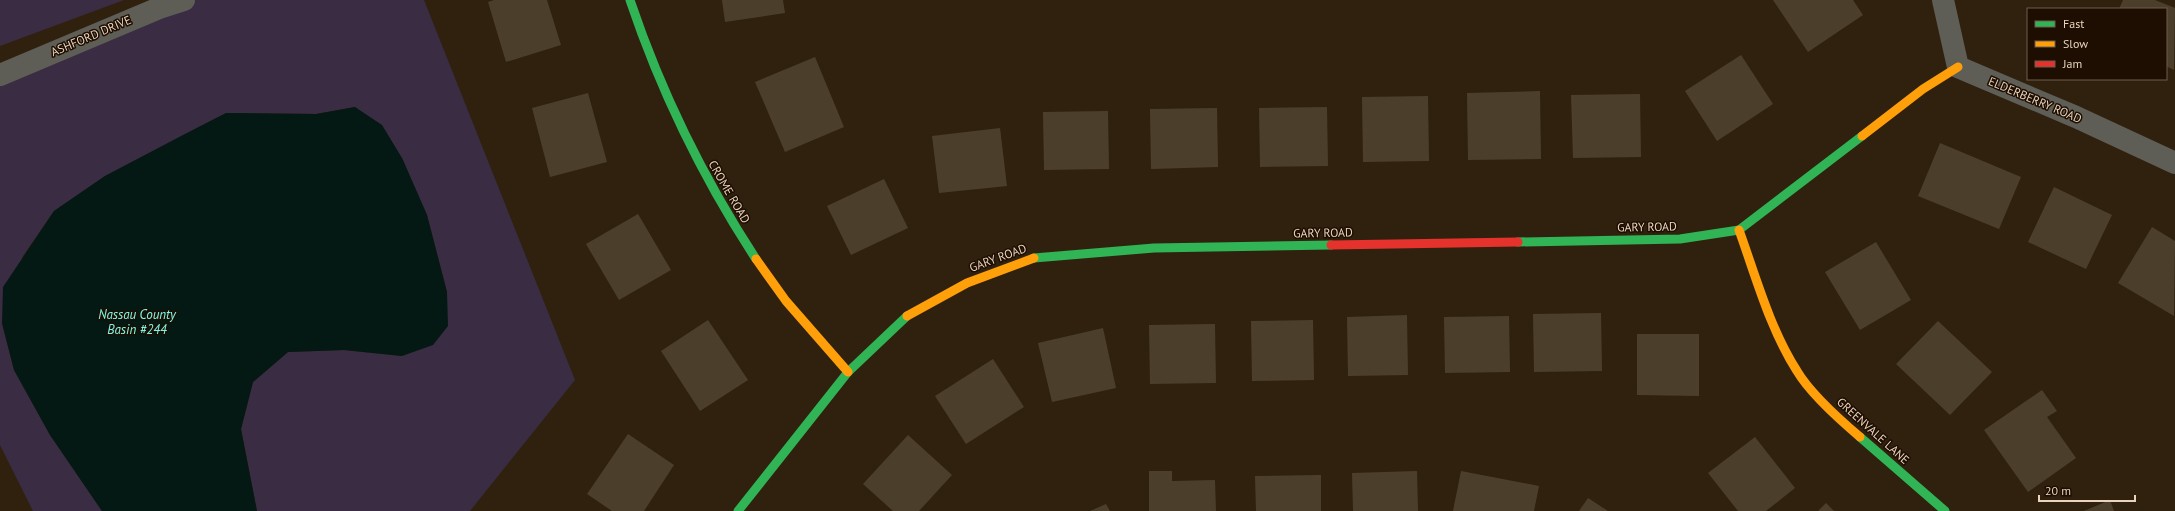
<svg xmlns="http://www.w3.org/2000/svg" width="2175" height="511" font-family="'PT Sans',sans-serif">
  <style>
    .green { fill: #3a2c43 }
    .water { fill: #041914 }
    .building { fill: #4b3f2b }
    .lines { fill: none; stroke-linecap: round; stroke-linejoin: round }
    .street { stroke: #5e5e56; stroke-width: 22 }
    .fast { stroke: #30b455; stroke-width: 9 }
    .slow { stroke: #ff9f0a; stroke-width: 9 }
    .jam { stroke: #e5322d; stroke-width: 9 }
    .labels { text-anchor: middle; stroke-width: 3; stroke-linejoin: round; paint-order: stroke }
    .street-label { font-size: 12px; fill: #ead4be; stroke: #1d0e01 }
    .water-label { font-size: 13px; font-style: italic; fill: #79f9eb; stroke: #1d0e01 }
  </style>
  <rect width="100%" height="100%" fill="#30210f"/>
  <g class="green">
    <polygon points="0,0 124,0 0,46"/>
    <polygon points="184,0 424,0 575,380 470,511 257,511 241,429 253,382 288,352 344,350 402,356 447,292 427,215 402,158 355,107 316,114 226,113 105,176 54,211 23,256 2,324 14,370 50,435 102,511 33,511 0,445 0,75"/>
  </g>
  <polygon class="water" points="355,107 382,125 402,158 427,215 447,292 448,326 433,345 402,356 344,350 288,352 253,382 241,429 257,511 102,511 50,435 14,370 2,323 3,287 54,211 105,176 185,134 226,113 316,114"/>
  <g class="building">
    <polygon points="494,0 547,0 561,45 506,62 488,2"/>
    <polygon points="722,0 783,0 785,13 725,22"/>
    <polygon points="1773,0 1853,0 1863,15 1808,52"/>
    <polygon points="2123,0 2155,0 2175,8 2174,70 2166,66 2166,9 2119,9"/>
    <polygon points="1741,55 1773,104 1717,141 1685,91"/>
    <polygon points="815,57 844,127 785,152 755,82"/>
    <polygon points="1540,91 1541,159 1468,160 1467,93"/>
    <polygon points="588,93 607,162 550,177 532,108"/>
    <polygon points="1640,94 1641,157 1573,158 1571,95"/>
    <polygon points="1428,96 1429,161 1363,162 1362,97"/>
    <polygon points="1327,107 1328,166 1260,167 1259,108"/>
    <polygon points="1217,108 1218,167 1151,169 1150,109"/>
    <polygon points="1108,111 1109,169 1044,170 1043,112"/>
    <polygon points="1000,128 1007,186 939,193 932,136"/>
    <polygon points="1940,143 2021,177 1999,229 1918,196"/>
    <polygon points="884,179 908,228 851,255 827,206"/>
    <polygon points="2054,187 2112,215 2086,269 2028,242"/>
    <polygon points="638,214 671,270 619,300 586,244"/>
    <polygon points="2152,227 2175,241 2174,316 2118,283"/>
    <polygon points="1876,242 1911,300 1860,330 1825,272"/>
    <polygon points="1601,313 1602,371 1534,372 1533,314"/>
    <polygon points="1407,315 1408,375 1348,376 1347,317"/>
    <polygon points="1509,316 1510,372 1445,373 1444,317"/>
    <polygon points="708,320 748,380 700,411 661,351"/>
    <polygon points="1313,320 1314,380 1252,381 1251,321"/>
    <polygon points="1938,321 1992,372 1950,415 1896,364"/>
    <polygon points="1215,324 1216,383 1150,384 1149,325"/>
    <polygon points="1103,328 1116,388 1052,402 1038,343"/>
    <polygon points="1637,334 1699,334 1699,396 1637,395"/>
    <polygon points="993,359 1024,407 966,444 935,396"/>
    <polygon points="2042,390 2057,411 2047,417 2076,458 2028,492 1984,430"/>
    <polygon points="628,434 674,465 644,511 612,511 587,494"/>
    <polygon points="908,435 952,475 919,511 893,511 863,484"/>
    <polygon points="1755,437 1795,488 1766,511 1738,511 1708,473"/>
    <polygon points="1149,471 1172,471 1172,481 1215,480 1216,511 1149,511"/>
    <polygon points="1417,471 1418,511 1353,511 1352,473"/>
    <polygon points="1461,471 1539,486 1534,511 1453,511"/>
    <polygon points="1321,475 1321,511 1256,511 1255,476"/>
    <polygon points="1588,498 1608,511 1579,511"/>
    <polygon points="2110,500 2114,511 2084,511"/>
    <polygon points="1826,503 1834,511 1818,511"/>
    <polygon points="1106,504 1110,511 1090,511"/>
  </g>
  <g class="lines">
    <g class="street">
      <polyline points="1943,0 1958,67 2076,117 2175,163"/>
      <polyline points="0,75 159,8 184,0"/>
    </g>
    <g class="fast">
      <path d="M630 0C661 92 703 178 756 259"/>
      <polyline points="1518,242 1680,239 1739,230 1862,136"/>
      <polyline points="1034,258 1154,248 1331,245"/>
      <polyline points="1860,437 1945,511"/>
      <polyline points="738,511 848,372 907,316"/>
    </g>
    <g class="slow">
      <polyline points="1862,136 1923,89 1958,67"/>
      <path d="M1739 230C1756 277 1770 329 1797 371 1810 393 1840 420 1860 437"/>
      <polyline points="756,259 786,301 848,372"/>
      <polyline points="907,316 967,283 1034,258"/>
    </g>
    <polyline class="jam" points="1331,245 1518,242"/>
  </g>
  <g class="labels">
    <g class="street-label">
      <text transform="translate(91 36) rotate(-23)" y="4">ASHFORD DRIVE</text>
      <text transform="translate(2035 100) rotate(23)" y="4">ELDERBERRY ROAD</text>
      <text transform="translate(729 192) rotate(60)" y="4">CROME ROAD</text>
      <text transform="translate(1647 227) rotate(-1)" y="4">GARY ROAD</text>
      <text transform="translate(1323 233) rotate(-1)" y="4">GARY ROAD</text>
      <text transform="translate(998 258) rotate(-20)" y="4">GARY ROAD</text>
      <text transform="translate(1873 431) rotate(42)" y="4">GREENVALE LANE</text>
    </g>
    <g class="water-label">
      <text x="137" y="319">Nassau County<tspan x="137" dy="15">Basin #244</tspan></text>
    </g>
  </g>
  <rect x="2027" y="8" width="140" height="72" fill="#1d0e01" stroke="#6f5d4d"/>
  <rect x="2035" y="21" width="20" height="6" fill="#30b455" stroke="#6f5d4d"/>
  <text x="2063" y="28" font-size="12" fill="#ead4be">Fast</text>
  <rect x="2035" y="41" width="20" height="6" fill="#ff9f0a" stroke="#6f5d4d"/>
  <text x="2063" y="48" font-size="12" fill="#ead4be">Slow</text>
  <rect x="2035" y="61" width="20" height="6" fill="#e5322d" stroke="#6f5d4d"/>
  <text x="2063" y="68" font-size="12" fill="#ead4be">Jam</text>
  <path d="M2039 495v6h96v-6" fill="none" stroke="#ead4be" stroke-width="2"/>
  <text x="2045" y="495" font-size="12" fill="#ead4be" stroke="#1d0e01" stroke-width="3" paint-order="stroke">20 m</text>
</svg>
